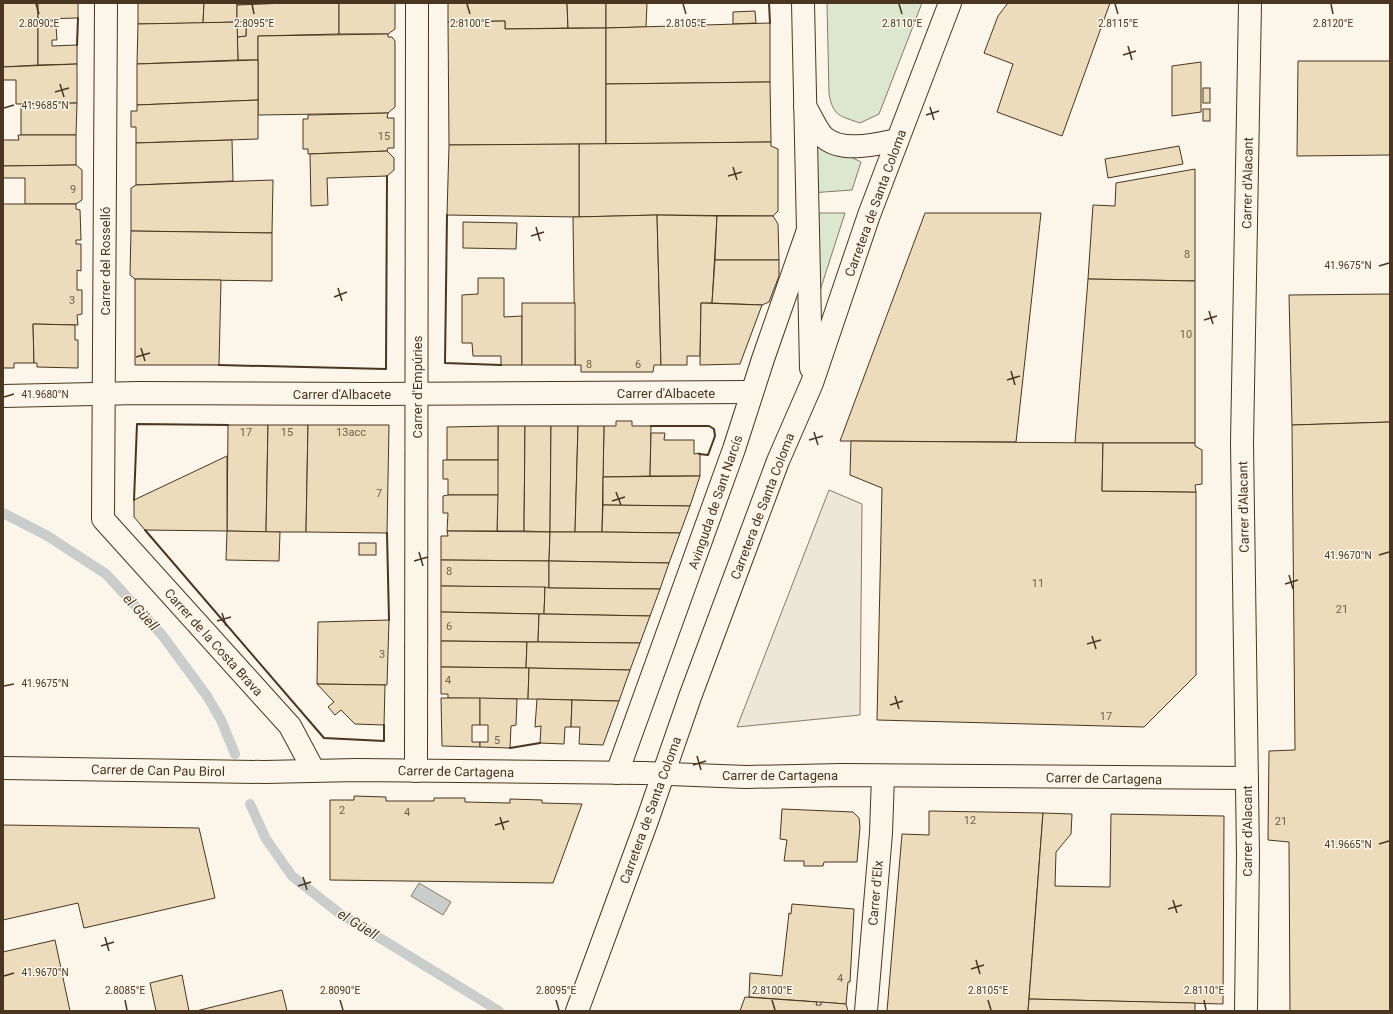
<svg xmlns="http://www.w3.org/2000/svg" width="1393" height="1014" font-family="Roboto,sans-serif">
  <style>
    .green { fill: #dce7d0; stroke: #887966 }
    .parking { fill: #ede7d9; stroke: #887966 }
    .water { fill: #c9cecd; stroke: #887966 }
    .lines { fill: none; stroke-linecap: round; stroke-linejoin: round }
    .stream { stroke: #c9cecd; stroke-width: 10 }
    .building { fill: #ecdcbc; stroke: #4a3520 }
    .minor-casing { stroke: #4a3520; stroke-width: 24 }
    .minor { stroke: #fbf6e9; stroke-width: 22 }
    .wall { stroke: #4a3520; stroke-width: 2 }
    .ticks { fill: none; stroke: #4a3520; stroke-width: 1.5 }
    .labels { text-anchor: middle; stroke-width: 3; stroke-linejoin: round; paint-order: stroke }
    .number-label { font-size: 11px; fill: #725f47 }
    .street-label { font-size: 13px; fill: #4a3520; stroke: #fbf6e9 }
    .water-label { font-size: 14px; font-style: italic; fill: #4a3520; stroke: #fbf6e9 }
    .ticks-label { font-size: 10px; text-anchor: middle; fill: #4a3520; stroke: #fbf6e9; stroke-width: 3; stroke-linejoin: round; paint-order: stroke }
  </style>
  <rect width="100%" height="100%" fill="#fbf6e9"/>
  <g class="green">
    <path d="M827 3H922L879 114 860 123C840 116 833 116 829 94Z"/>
    <polygon points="811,137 861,162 852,190 810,193"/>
    <polygon points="811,213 845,213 817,300"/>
  </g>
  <polygon class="parking" points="829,490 862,504 860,715 737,727"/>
  <polygon class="water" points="419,883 451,902 443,915 411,896"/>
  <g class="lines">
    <g class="stream">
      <polyline points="3,513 46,535 106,574 162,635 207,696 221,720 235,754"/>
      <polyline points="250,804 266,839 292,876 339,913 499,1011"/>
    </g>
  </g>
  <g class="building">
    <polygon points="3,3 38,3 38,65 3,67"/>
    <polygon points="38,3 78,3 78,18 38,19"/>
    <polygon points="138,3 204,3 203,23 138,24"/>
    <polygon points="204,3 237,3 237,22 203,23"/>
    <polygon points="237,3 287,3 237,5"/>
    <polygon points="287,3 339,3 339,34 258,36 258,60 238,60 237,37 246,36 246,21 237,22 237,5"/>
    <polygon points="339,3 395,3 395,29 388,34 339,34"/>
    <polygon points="448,3 567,3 568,28 505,29 505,21 448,22"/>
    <polygon points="567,3 606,3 606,28 568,28"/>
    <polygon points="606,3 647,3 646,27 606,28"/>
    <polygon points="1008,3 1110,3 1062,136 997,112 1013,64 984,53 998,16"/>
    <polygon points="755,11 756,23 733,24 733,12"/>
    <polygon points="246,21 246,36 237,37 237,22"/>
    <polygon points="505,21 505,29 606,28 606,144 449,145 448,22"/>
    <polygon points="237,22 238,60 137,64 138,24"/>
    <polygon points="770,23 770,82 606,84 606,28"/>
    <polygon points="38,26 56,26 57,40 52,40 52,46 77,45 77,64 38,65"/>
    <polygon points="388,34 388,37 392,37 395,41 395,107 388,113 258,115 258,36"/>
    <polygon points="258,60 258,100 137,105 137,64"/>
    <polygon points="1298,61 1390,61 1390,155 1297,156"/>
    <polygon points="1201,62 1201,112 1172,116 1172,66"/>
    <polygon points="77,64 77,103 16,104 16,80 3,80 3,67"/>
    <polygon points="770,82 771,142 606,144 606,84"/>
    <rect x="1203" y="88" width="7" height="15"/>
    <polygon points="258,100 258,139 136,143 136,127 131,127 131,111 137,111 137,105"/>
    <polygon points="77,103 76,135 21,135 21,104"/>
    <rect x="1203" y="109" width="7" height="12"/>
    <polygon points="388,113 387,118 394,118 394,148 388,148 387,151 308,154 308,149 303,149 303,119 308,119 308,115"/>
    <polygon points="18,135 76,135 76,165 3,166 3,140 19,140"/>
    <polygon points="232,140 233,181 136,185 136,143"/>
    <polygon points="771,142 771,146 778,149 778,211 773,216 657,215 579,217 579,144"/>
    <polygon points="579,144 579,217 447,215 449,145"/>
    <polygon points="1179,146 1183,164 1108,178 1105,159"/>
    <polygon points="387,151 394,158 394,170 387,176 327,178 328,205 311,206 310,154"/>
    <polygon points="76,165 82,170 82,200 76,204 25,204 25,178 3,178 3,166"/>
    <polygon points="1195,169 1195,281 1088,279 1093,205 1115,206 1116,183"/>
    <polygon points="273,180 272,233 131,231 131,188 136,185"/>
    <polygon points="3,204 76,204 76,209 80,210 81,240 76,240 76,244 81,244 81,271 77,270 77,290 82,290 82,314 77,315 78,325 33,324 34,363 14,363 14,368 3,368"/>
    <polygon points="925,213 1041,213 1016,442 840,441"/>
    <polygon points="657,215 661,365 654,365 653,372 581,372 581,365 575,365 573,217"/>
    <polygon points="657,215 717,216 712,303 701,303 700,356 687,356 687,365 661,365"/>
    <polygon points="717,216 773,216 778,224 779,260 715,260"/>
    <polygon points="463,222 517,223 516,249 463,248"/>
    <polygon points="131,231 272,233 272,281 135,279 130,275"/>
    <polygon points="715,260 779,260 779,276 769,302 762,305 712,303"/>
    <polygon points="478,278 504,278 504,317 522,316 522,365 501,365 501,356 473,356 472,343 462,343 462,295 478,294"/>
    <polygon points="135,279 221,280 219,365 135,365"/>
    <polygon points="1088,279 1195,281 1195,443 1075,443"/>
    <polygon points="1390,294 1390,422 1292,425 1289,295"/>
    <rect x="522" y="303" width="53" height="62"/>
    <polygon points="701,303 762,305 740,364 700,365"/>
    <polygon points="33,324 75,325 75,340 78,340 78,368 37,367 37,363 34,363"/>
    <polygon points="616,421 632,421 632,426 651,426 650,476 603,477 604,426 616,426"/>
    <polygon points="1390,422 1390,1011 1290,1011 1289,842 1268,840 1269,751 1295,750 1292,425"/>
    <polygon points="228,425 268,425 266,532 227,531"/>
    <polygon points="268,425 308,425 306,532 266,532"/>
    <polygon points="308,425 389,425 387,533 306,532"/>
    <polygon points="498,426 525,426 524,531 497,531"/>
    <polygon points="498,426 498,460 447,460 447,427"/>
    <polygon points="525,426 551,426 550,532 524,531"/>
    <polygon points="551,426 578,426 575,532 550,532"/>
    <polygon points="578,426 604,426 602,532 575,532"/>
    <polygon points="651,433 665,433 664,440 694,440 694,454 700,453 700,476 650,476"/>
    <polygon points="851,441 1103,443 1102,491 1196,492 1196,675 1144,727 877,720 882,488 850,475"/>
    <polygon points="1103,443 1195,443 1195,446 1202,450 1202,484 1195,485 1196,492 1102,491"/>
    <polygon points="227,456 227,531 145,530 134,517 134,500"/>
    <polygon points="443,460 498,460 498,495 448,495 448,479 443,479"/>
    <polygon points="700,476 690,506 603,505 603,477"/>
    <polygon points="448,495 498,495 497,531 447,531 448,513 443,513 443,496"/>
    <polygon points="603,505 690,506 680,533 602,532"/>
    <polygon points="227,531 280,532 279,561 226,560"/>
    <polygon points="447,531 550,532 549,561 441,560 441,536 448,536"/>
    <polygon points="550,532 602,532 680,533 669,563 549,561"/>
    <rect x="359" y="543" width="17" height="12"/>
    <polygon points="441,560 549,561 549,588 441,586"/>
    <polygon points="549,561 669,563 660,589 549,588"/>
    <polygon points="441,586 545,587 544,614 441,612"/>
    <polygon points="545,587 549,588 660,589 650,616 544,614"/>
    <polygon points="441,612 539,614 538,642 441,641"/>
    <polygon points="539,614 544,614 650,616 640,643 538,642"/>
    <polygon points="389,620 387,685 317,684 318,622"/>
    <polygon points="441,641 527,642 526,668 441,667"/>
    <polygon points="527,642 538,642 640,643 630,670 526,668"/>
    <polygon points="441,667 529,668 528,699 448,698 448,694 441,694"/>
    <polygon points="529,668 630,670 619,701 528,699"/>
    <polygon points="317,684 385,685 384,725 355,724 341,710 335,715 328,707 334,702"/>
    <polygon points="441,698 480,698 480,725 472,725 472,742 480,742 480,747 442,746"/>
    <polygon points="480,698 517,699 516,725 511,726 510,748 480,747 480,742 488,742 488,725 480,725"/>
    <polygon points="537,699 572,700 571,727 565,727 564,744 540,743 541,726 535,727"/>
    <polygon points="572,700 619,701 603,745 579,744 580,727 571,727"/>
    <polygon points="354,796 386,797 386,801 434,801 434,798 465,798 465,802 510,803 510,799 542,800 542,803 582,804 553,883 330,880 330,800 354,800"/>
    <polygon points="782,809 853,812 859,818 860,827 857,862 824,862 823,866 804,866 804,861 784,861 787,840 780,839"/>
    <polygon points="929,811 1043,813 1028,1011 887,1011 902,834 929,835"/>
    <polygon points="1043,813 1072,814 1071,834 1056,852 1055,886 1110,887 1111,814 1224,816 1223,1004 1029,999"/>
    <polygon points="3,825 199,828 215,898 84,928 78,903 3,920"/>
    <polygon points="792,904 854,909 850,982 848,982 846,1004 749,997 750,973 782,976 789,913 791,914"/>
    <polygon points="55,940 70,1011 3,1011 3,952"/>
    <polygon points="182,975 189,1011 156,1011 150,983"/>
    <polygon points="282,990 287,1011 196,1011"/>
    <polygon points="745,997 817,1002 816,1005 821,1005 821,1002 846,1004 848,1011 740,1011"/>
    <polygon points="1029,999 1195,1003 1195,1011 1028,1011"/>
  </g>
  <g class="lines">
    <defs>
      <g id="minor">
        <polyline points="106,3 103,519 290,726 314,771"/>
        <polyline points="803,3 811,368"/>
        <path d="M805 106C810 114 818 133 825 138 843 153 877 144 897 140"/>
        <polyline points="3,396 139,393 374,394 752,392"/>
        <polyline points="3,768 264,772 357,770 644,773 746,777 841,775 1247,778"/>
        <polyline points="416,771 417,3"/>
        <polyline points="617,773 734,449 763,359 808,230"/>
        <polyline points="577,1011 647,821 690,697 778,461 812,383 869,215 950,3"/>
        <polyline points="866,1011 881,833 883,776"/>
        <polyline points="1246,1011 1248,855 1242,443 1250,3"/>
      </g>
    </defs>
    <use href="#minor" class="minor-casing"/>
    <use href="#minor" class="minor"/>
    <g class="wall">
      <polyline points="769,3 770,23"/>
      <polyline points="77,45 78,18"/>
      <polyline points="447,215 445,363 501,365"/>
      <polyline points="219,365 386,369 387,176"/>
      <polyline points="651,426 709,426 714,429 715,436 708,455 699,454"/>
      <polyline points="134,500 137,424 228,425"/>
      <polyline points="145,530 324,738 384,741 384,725"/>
      <polyline points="387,533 389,620"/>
      <polyline points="510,748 540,743"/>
    </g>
  </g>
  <path class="ticks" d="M36 4 39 14M252 4 254 14M467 4 470 14M683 4 686 14M899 4 902 14M1115 4 1118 14M1331 4 1333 14M1128 46 1132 60M1123 55 1136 51M60 84 64 97M55 92 69 88M930 107 934 120M4 108 14 105M926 115 939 111M733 167 737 180M728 176 742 172M536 227 540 241M531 236 544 232M1379 266 1389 263M338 288 342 301M334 297 347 292M1209 311 1213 324M1204 320 1217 316M141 348 145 361M136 357 150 353M1011 371 1015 385M1007 380 1020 376M4 397 14 394M814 432 818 445M809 440 823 436M616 492 621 505M612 501 625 497M419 552 423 566M1379 555 1389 552M414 561 428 557M1289 575 1293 589M1285 584 1298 580M222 613 226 626M217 621 231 617M1092 636 1096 649M1087 644 1101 640M4 686 14 684M895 696 899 709M890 705 903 701M697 756 701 770M693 765 706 761M500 817 504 830M495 825 509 821M1379 844 1389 841M303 877 307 890M298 886 311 882M1173 900 1177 913M1168 909 1182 905M105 937 109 951M101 946 114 942M976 960 980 974M971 969 984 965M4 976 14 973M125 1000 127 1010M340 1000 343 1010M556 1000 559 1010M772 1000 775 1010M988 1000 991 1010M1204 1000 1206 1010"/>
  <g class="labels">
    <g class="number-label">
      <text x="384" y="140">15</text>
      <text x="73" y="193">9</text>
      <text x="1187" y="258">8</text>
      <text x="72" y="304">3</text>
      <text x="1186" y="338">10</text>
      <text x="589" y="368">8</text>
      <text x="638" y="368">6</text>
      <text x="246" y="436">17</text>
      <text x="287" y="436">15</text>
      <text x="351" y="436">13acc</text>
      <text x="379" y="497">7</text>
      <text x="449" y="575">8</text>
      <text x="1038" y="587">11</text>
      <text x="1342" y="613">21</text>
      <text x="449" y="630">6</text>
      <text x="382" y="658">3</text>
      <text x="448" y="684">4</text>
      <text x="1106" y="720">17</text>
      <text x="497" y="744">5</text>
      <text x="342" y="814">2</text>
      <text x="407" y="816">4</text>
      <text x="970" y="824">12</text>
      <text x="1281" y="825">21</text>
      <text x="840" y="982">4</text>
    </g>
    <g class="street-label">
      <text transform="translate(1247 183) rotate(-89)" y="5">Carrer d'Alacant</text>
      <text transform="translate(875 203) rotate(-70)" y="5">Carretera de Santa Coloma</text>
      <text transform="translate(105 261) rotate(-90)" y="5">Carrer del Rosselló</text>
      <text transform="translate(417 387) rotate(-90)" y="5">Carrer d'Empúries</text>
      <text x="666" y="398">Carrer d'Albacete</text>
      <text x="342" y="399">Carrer d'Albacete</text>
      <text transform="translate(715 502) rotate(-71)" y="5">Avinguda de Sant Narcís</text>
      <text transform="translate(762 506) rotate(-69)" y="5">Carretera de Santa Coloma</text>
      <text transform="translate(1243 507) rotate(-91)" y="5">Carrer d'Alacant</text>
      <text transform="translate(214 642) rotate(48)" y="5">Carrer de la Costa Brava</text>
      <text transform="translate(158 770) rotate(1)" y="5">Carrer de Can Pau Birol</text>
      <text transform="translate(456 771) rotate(1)" y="5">Carrer de Cartagena</text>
      <text x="780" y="780">Carrer de Cartagena</text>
      <text transform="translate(1104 778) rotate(1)" y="5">Carrer de Cartagena</text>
      <text transform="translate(650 810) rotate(-70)" y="5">Carretera de Santa Coloma</text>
      <text transform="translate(1247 831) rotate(-90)" y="5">Carrer d'Alacant</text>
      <text transform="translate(875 893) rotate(-85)" y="5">Carrer d'Elx</text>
    </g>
    <g class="water-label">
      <text transform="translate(141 612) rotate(47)" y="5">el Güell</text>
      <text transform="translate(358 924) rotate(32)" y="5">el Güell</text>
    </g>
  </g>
  <g class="ticks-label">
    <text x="39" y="27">2.8090°E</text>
    <text x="254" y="27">2.8095°E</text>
    <text x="470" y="27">2.8100°E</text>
    <text x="686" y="27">2.8105°E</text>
    <text x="902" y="27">2.8110°E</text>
    <text x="1333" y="27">2.8120°E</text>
    <text x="1118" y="27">2.8115°E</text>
    <text x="45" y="109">41.9685°N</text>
    <text x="1348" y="269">41.9675°N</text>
    <text x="45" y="398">41.9680°N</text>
    <text x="1348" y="559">41.9670°N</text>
    <text x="45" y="687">41.9675°N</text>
    <text x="1348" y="848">41.9665°N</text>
    <text x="45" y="976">41.9670°N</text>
    <text x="125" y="994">2.8085°E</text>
    <text x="340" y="994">2.8090°E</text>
    <text x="556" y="994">2.8095°E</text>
    <text x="772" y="994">2.8100°E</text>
    <text x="988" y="994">2.8105°E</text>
    <text x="1204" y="994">2.8110°E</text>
  </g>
  <rect width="1393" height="1014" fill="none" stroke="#4a3520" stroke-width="8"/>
</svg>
